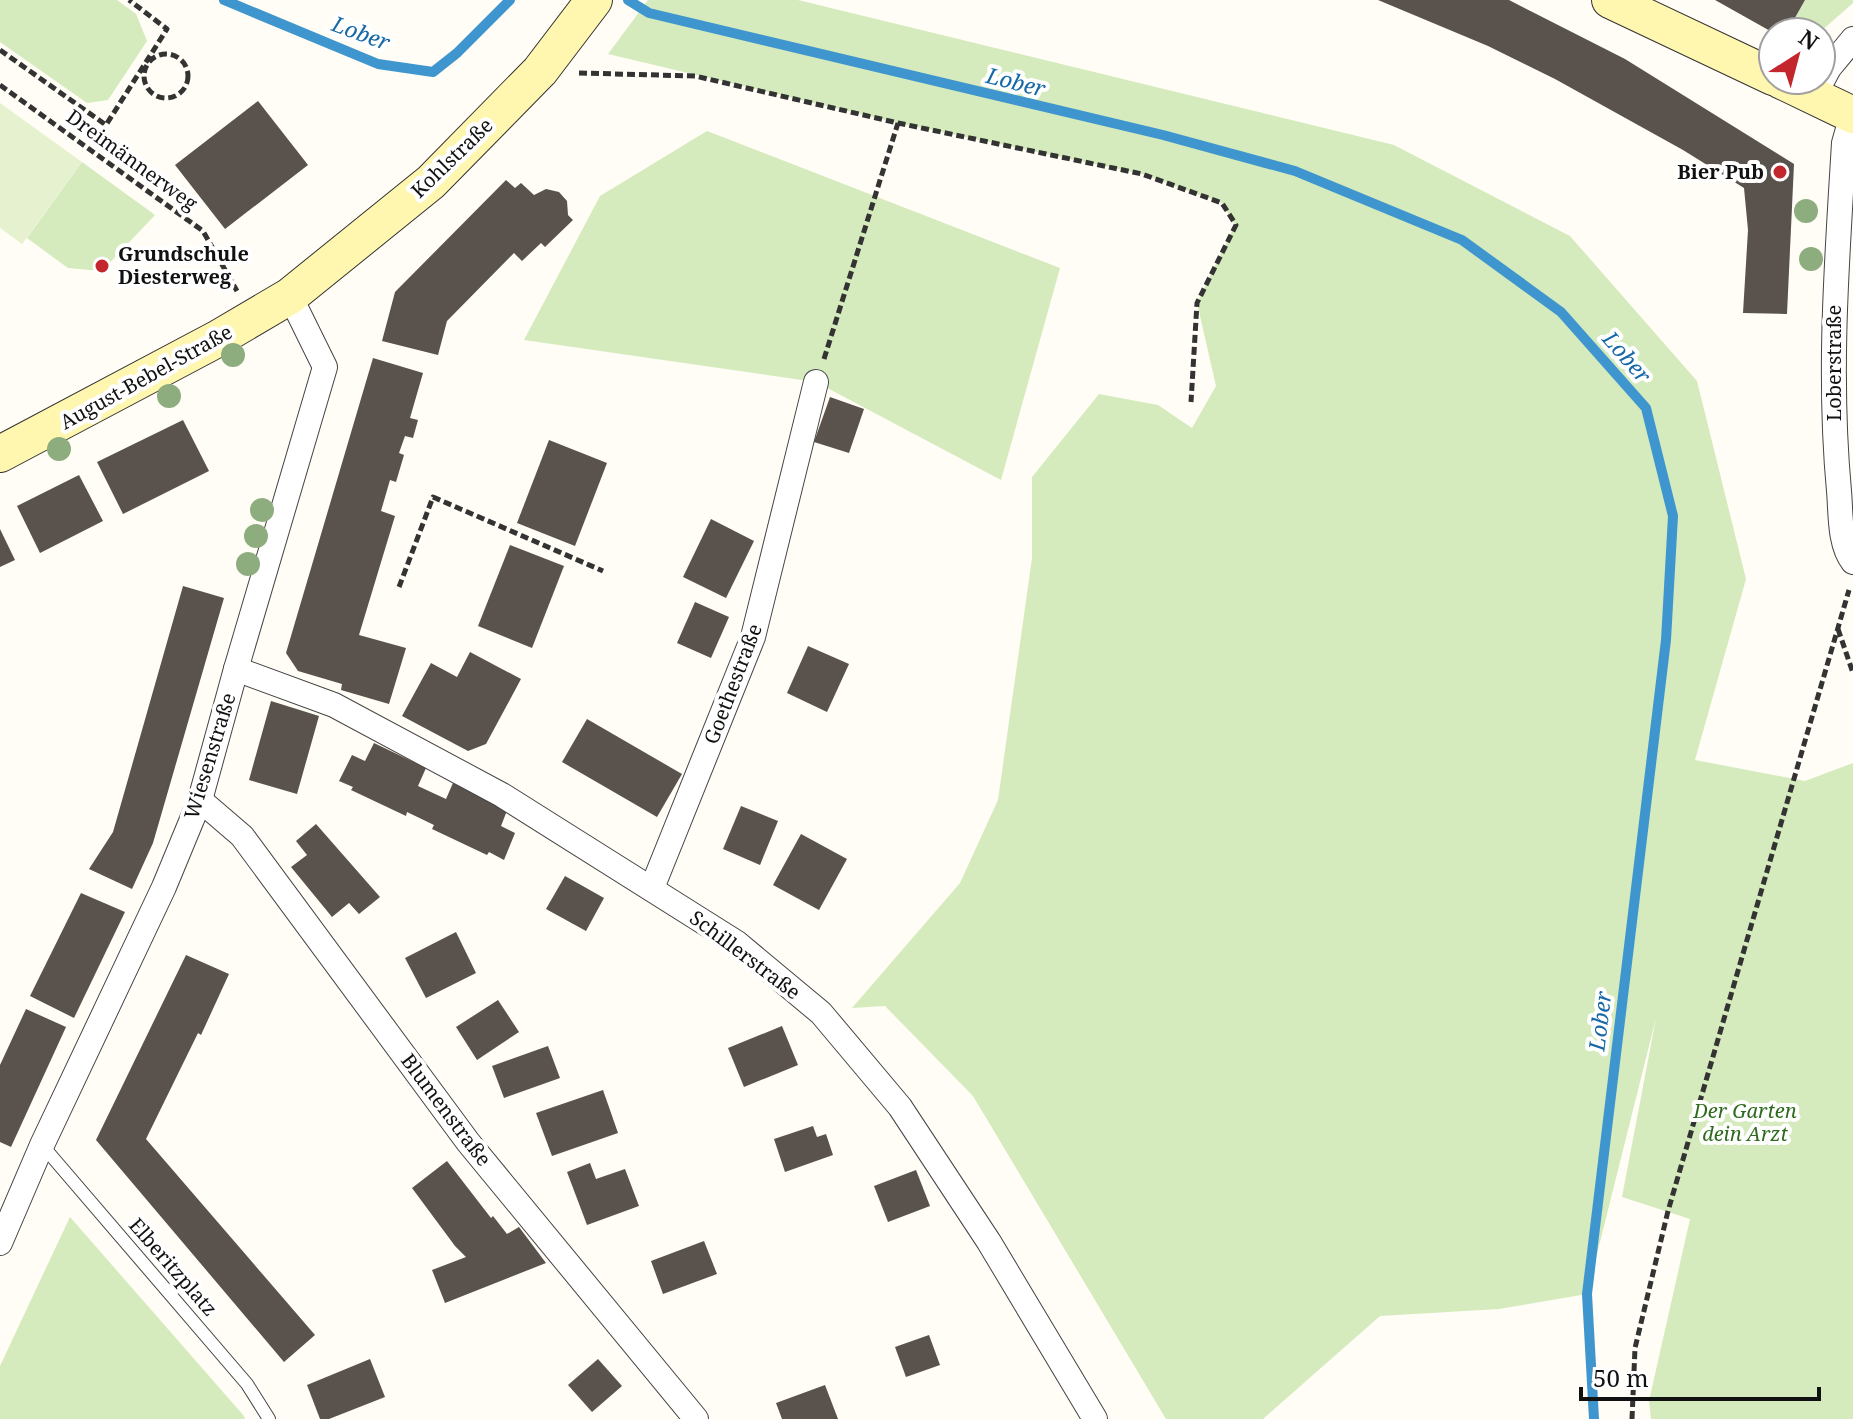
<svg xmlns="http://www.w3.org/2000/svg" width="1853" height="1419" font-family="'Noto Serif',serif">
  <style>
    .green { fill: #d5ebbd }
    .pitch { fill: #e6f2cf }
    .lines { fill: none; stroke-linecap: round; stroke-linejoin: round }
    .stream { stroke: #3f96cf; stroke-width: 10 }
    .building { fill: #5a524d }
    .lane-casing { stroke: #444; stroke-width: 14 }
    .street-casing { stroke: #444; stroke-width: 26 }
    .secondary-casing { stroke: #333; stroke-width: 38 }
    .path { stroke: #333; stroke-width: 5; stroke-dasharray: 8 4; stroke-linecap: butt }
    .lane { stroke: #fff; stroke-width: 12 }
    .street { stroke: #fff; stroke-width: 24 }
    .secondary { stroke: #fff6b0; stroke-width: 36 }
    .tree { fill: #8dad7f }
    .poi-dot { fill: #c4262e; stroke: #fff; stroke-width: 3 }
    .labels { text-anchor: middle; stroke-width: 8; stroke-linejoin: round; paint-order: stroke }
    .street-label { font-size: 20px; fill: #111; stroke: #fff }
    .poi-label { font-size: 20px; font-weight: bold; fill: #111; stroke: #fff; text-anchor: end }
    .park-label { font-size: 20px; font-style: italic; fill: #2f6b1f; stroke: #fff }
    .water-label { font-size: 22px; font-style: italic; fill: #1768a6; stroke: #fff }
  </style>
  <rect width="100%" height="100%" fill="#fffdf5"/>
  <g class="green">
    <polygon points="0,0 117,0 136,14 147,41 108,100 87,103 0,42"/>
    <polygon points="648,0 798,0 1394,145 1570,236 1697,381 1746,579 1695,760 1805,781 1853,763 1853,1419 1651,1419 1649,1401 1690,1219 1622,1197 1656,1018 1587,1294 1499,1309 1380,1316 1263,1419 1166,1419 973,1096 885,1006 852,1008 960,883 998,800 1032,558 1032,477 1099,394 1158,405 1192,428 1216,386 1197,303 1235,225 1222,203 1142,174 898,123 608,54"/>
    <polygon points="1805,0 1853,0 1853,3 1820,32 1787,32"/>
    <polygon points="707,131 1060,268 1001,480 816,382 524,340 600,196"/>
    <polygon points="82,162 155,215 102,271 68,268 27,238"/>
    <polygon points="70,1217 244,1416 245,1419 0,1419 0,1366"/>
  </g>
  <polygon class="pitch" points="0,103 82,162 22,244 0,228"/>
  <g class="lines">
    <g class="stream">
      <polyline points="224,0 378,64 433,72 457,53 510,0"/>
      <polyline points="628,0 649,13 1163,135 1295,171 1462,240 1561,312 1646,408 1673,516 1666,640 1587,1294 1594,1419"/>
    </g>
  </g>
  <g class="building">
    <polygon points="1378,0 1509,0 1625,59 1794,164 1787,314 1743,313 1748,230 1744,188 1683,150 1555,79 1488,46"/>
    <polygon points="1715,0 1805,0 1787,32 1772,32"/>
    <polygon points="258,101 308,165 225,229 175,165"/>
    <polygon points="506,180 515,188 521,183 534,195 546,189 559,192 567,201 568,215 573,220 545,247 541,243 522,261 514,253 447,321 438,355 382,341 395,292"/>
    <polygon points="373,358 423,373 410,418 418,420 413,438 405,436 399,453 404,455 396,482 390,480 381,511 395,516 359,635 406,648 389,704 341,690 342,684 298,671 286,653"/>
    <polygon points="830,397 864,409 849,453 814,442"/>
    <polygon points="183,420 209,471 123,514 97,462"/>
    <polygon points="549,440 607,463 575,546 517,523"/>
    <polygon points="79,475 103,521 40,553 17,506"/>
    <polygon points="711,519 754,541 726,598 683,577"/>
    <polygon points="0,529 15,560 0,567"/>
    <polygon points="510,545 564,566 532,648 478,626"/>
    <polygon points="183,586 224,598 153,843 132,889 89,869 113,832"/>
    <polygon points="695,602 729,617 711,658 677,643"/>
    <polygon points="808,646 849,664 827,712 787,693"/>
    <polygon points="470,652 521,679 486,744 468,751 402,716 431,663 457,677"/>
    <polygon points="271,701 319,716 297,794 249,780"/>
    <polygon points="587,719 682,774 657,817 562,762"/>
    <polygon points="374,743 426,768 418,786 433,793 446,799 453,783 508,808 501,826 515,833 504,860 489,852 487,855 432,829 434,825 407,812 406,816 351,790 353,787 339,781 352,755 365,761"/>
    <polygon points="741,806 778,821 760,865 723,849"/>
    <polygon points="316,824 380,897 359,914 349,903 332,917 291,867 307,855 296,841"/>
    <polygon points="801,834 847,859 819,910 773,885"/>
    <polygon points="565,876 604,898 586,931 546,909"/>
    <polygon points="81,893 125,912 74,1018 30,996"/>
    <polygon points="456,932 476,973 426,998 405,958"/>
    <polygon points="186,955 229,974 201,1035 198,1033 146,1139 315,1335 284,1362 96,1140"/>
    <polygon points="498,1000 519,1032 477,1060 456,1027"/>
    <polygon points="26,1009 66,1027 11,1147 0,1142 0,1065"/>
    <polygon points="782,1026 798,1065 744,1087 728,1048"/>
    <polygon points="548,1046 560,1078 504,1098 492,1066"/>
    <polygon points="603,1090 618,1133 552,1156 536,1113"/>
    <polygon points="813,1126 817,1137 826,1134 833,1155 785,1172 774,1139"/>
    <polygon points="447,1161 491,1218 493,1216 507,1234 519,1227 546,1263 445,1303 432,1270 466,1257 455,1246 412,1188"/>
    <polygon points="590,1163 596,1179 625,1169 639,1206 587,1225 567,1172"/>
    <polygon points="916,1170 930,1206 888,1222 874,1186"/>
    <polygon points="704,1241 717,1274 663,1294 651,1261"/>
    <polygon points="929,1335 940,1365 906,1377 895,1347"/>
    <polygon points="370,1359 385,1397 329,1419 320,1419 307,1385"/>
    <polygon points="598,1359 622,1386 592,1412 568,1385"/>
    <polygon points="825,1385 838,1419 782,1419 776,1403"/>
  </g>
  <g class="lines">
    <defs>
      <polyline id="lane" points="42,1145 247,1384 269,1419"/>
      <g id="street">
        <polyline points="1814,96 1829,68 1853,39"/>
        <path d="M1852 115 1844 143C1837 260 1828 373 1839 491 1841 513 1839 544 1853 562"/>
        <polyline points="236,669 334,705 502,795 737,943 821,1013 900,1107 989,1242 1095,1419"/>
        <polyline points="200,800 242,836 468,1142 696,1419"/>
        <polyline points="652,888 753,637 816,382"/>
        <polyline points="0,1243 42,1145 164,887 200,800 236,669 325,367 290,296"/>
      </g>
      <g id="secondary">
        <polyline points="1610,0 1773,77"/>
        <polyline points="1780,80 1853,115"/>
        <polyline points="0,454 217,339 290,296 431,182 540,71 594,0"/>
      </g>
    </defs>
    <use href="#lane" class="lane-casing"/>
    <use href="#street" class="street-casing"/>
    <use href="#secondary" class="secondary-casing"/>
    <g class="path">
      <polyline points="0,50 106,125 167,29 129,0"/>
      <circle cx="166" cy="76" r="22"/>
      <polyline points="579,73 695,76 898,123 1142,174 1222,203 1236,225 1197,303 1191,402"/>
      <polyline points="0,85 203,231 237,291"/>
      <polyline points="824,359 898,123"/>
      <polyline points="399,587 433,497 603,571"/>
      <polyline points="1838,629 1853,673"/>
      <polyline points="1632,1419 1635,1348 1668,1211 1849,590"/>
    </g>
    <use href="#lane" class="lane"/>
    <use href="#street" class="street"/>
    <use href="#secondary" class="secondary"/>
  </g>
  <g class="tree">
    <circle cx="1806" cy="211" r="12"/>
    <circle cx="1811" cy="259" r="12"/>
    <circle cx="233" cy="355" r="12"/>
    <circle cx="169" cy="396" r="12"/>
    <circle cx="59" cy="449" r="12"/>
    <circle cx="262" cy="510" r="12"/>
    <circle cx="256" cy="536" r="12"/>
    <circle cx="248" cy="564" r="12"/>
  </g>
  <g class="poi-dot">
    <circle cx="1780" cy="172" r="8"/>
    <circle cx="102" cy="266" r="8"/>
  </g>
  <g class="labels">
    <g class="street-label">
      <text transform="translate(452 158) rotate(-44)" y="7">Kohlstraße</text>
      <text transform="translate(132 160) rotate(36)" y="7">Dreimännerweg</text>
      <text transform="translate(1834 363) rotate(-90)" y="7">Loberstraße</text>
      <text transform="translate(146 377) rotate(-29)" y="7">August-Bebel-Straße</text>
      <text transform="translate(733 684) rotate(-69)" y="7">Goethestraße</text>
      <text transform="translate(210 756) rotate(-73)" y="7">Wiesenstraße</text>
      <text transform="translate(745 955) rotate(37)" y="7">Schillerstraße</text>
      <text transform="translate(446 1110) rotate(53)" y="7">Blumenstraße</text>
      <text transform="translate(173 1267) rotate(49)" y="7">Elberitzplatz</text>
    </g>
    <g class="poi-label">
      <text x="1764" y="179">Bier Pub</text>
      <text x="118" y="261" text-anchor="start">Grundschule<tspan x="118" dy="23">Diesterweg</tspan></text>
    </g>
    <g class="park-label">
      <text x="1745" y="1118">Der Garten<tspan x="1745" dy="23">dein Arzt</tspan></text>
    </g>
    <g class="water-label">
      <text transform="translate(361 33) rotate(20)" y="8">Lober</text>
      <text transform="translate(1016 82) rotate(14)" y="8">Lober</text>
      <text transform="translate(1627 357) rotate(49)" y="8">Lober</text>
      <text transform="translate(1600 1021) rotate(-83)" y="8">Lober</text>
    </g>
  </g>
  <g transform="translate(1797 56) rotate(36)"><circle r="38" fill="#ffffff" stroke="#a0a0a0" stroke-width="2"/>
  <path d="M0-6L14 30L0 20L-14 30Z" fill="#c4262e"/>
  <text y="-12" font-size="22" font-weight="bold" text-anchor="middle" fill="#111111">N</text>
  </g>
  <path d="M1581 1387v12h238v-12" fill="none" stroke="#111111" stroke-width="4"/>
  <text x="1593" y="1387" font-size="24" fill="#111111" stroke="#ffffff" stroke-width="6" paint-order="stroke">50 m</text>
</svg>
